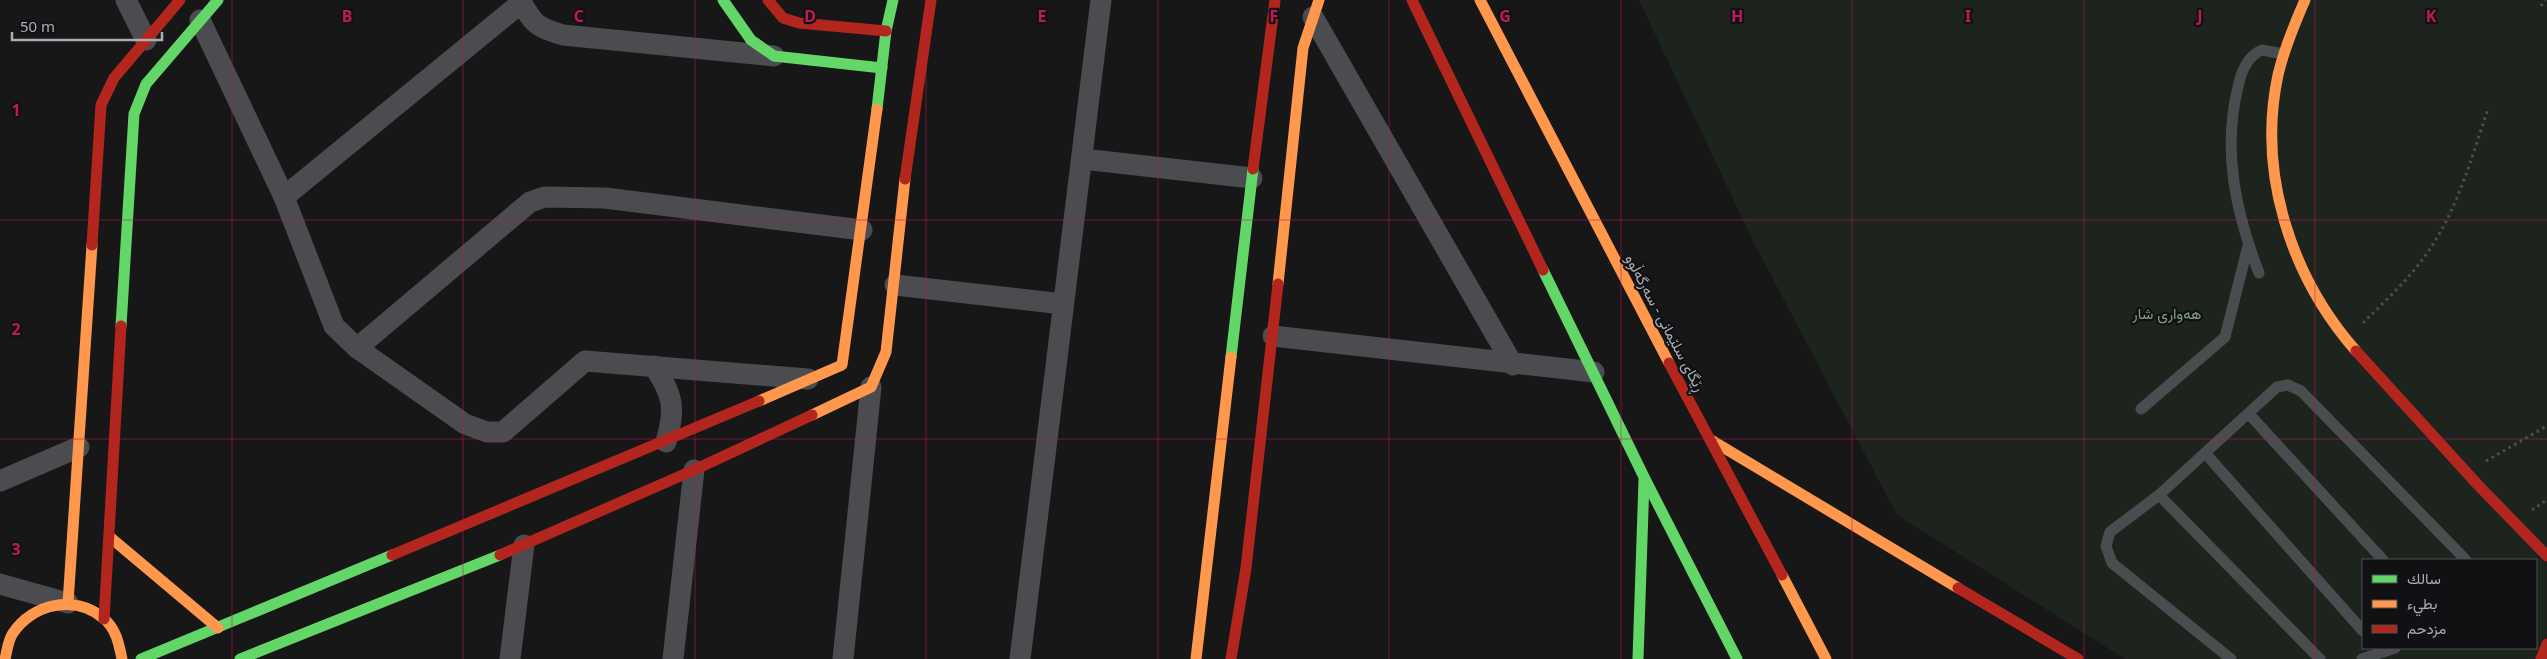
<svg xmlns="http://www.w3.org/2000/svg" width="2547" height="659" font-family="'Noto Sans',Vazirmatn,sans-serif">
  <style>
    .green { fill: #1d241e; fill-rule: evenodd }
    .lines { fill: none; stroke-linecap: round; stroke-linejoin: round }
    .path { stroke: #4d4e52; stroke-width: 3; stroke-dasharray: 2.5 4; stroke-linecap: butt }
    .lane { stroke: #4b4c50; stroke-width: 11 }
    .street { stroke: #4b4c50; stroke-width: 21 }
    .fast { stroke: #63d668; stroke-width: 11 }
    .slow { stroke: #ff974d; stroke-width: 11 }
    .jam { stroke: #b3261e; stroke-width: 11 }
    .grid { fill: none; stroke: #c2185b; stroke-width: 1; stroke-opacity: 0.55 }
    .labels { text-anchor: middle; stroke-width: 4.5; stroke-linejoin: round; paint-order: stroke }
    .park-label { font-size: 15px; fill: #7fa381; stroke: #111113 }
    .street-label { font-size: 15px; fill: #a8adb8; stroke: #111113 }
    .grid-label { font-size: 16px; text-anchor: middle; font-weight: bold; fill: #c2185b; stroke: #111113; stroke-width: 4.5; stroke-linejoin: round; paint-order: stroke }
  </style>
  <rect width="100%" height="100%" fill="#171717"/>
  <path class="green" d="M1639 0H2547V659H2125L1897 515 1754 243ZM2363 560H2536V648H2363Z"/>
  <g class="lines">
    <g class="path">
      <polyline points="2541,6 2545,0"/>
      <path d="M2363 323C2384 302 2408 280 2425 256 2457 212 2471 159 2488 109"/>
      <polyline points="2486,461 2547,426"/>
      <polyline points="2532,510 2547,500"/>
    </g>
    <g class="lane">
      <path d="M2259 273C2236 213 2222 151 2238 87 2241 72 2247 56 2262 50L2283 54"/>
      <polyline points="2141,409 2225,337 2248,246"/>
      <polyline points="2249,414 2383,560"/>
      <polyline points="2205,453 2363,631"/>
      <polyline points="2159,495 2320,659"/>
      <polyline points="2231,659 2112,563 2106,546 2110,532 2159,495 2277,387 2288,385 2301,391 2466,560"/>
      <polyline points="2362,659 2395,648"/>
    </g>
    <g class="street">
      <polyline points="126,0 146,40"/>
      <path d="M520 0C534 24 535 27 563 35L774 56"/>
      <polyline points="1313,17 1513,365"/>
      <polyline points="200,20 284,197 334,326 357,348 465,424 487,432 503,432 585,361 808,379"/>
      <polyline points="1083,159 1252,178"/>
      <polyline points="284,197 521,3"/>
      <polyline points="895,285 1063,304"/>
      <polyline points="1273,336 1594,372"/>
      <polyline points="357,348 530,202 545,197 605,198 862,230"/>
      <path d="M654 366C673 395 676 408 666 442"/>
      <polyline points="0,481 79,447"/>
      <polyline points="0,584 68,603"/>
      <polyline points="510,659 524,545"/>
      <polyline points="673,659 694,470"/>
      <polyline points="843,659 871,387"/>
      <polyline points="1020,659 1101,0"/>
    </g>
    <g class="fast">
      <polyline points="723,0 751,40 774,56 882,68"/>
      <polyline points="877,109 886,31 893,0"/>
      <polyline points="1543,270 1645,479 1737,659"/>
      <polyline points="121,326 134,114 146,84 218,0"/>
      <polyline points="1231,357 1253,169"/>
      <polyline points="141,659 392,555"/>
      <polyline points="240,659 500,555"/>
      <polyline points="1638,659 1644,480"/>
    </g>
    <g class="slow">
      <polyline points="1480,0 1669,363"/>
      <path d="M2305 0C2294 25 2284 49 2278 75 2257 173 2291 277 2356 351"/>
      <polyline points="1278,284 1303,48 1319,0"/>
      <polyline points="759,401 842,365 877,109"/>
      <polyline points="812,415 871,387 886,352 905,179"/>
      <polyline points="1711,440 1958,588"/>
      <polyline points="111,538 218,628"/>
      <polyline points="1782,575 1826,659"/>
      <polyline points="68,603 92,245"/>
      <path d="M5 659C7 651 8 640 13 633 32 604 75 594 103 618 116 628 119 644 122 659"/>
      <polyline points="1196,659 1231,357"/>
    </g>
    <g class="jam">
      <polyline points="768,0 783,18 799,23 886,31"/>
      <polyline points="1412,0 1543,270"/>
      <polyline points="1253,169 1275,0"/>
      <polyline points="905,179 931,0"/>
      <polyline points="92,245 101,105 114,78 180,0"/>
      <polyline points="2356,351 2478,485 2547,556"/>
      <polyline points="1669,363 1782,575"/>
      <polyline points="392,555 759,401"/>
      <polyline points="500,555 694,470 812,415"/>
      <polyline points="1958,588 2078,659"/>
      <polyline points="104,619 121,326"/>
      <polyline points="1231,659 1246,568 1278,284"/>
      <polyline points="2541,659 2547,644"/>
    </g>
  </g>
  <path class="grid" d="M232 0V659M463 0V659M695 0V659M926 0V659M1158 0V659M1389 0V659M1621 0V659M1852 0V659M2084 0V659M2315 0V659M0 220H2547M0 439H2547"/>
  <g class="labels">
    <g class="park-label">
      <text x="2167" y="319">هەواری شار</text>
    </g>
    <g class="street-label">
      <text transform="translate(1665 323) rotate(62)" y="5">ڕێگای سلێمانی - سەرگەڵوو</text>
    </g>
  </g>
  <g class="grid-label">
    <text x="347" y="22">B</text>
    <text x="579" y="22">C</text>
    <text x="810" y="22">D</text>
    <text x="1042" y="22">E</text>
    <text x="1274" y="22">F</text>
    <text x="1505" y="22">G</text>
    <text x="1737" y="22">H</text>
    <text x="1968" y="22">I</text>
    <text x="2200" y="22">J</text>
    <text x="2431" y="22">K</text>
    <text x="16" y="116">1</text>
    <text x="16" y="335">2</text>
    <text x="16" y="555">3</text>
  </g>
  <rect x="2362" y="559" width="175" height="90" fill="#111113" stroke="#4d4f55"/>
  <rect x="2372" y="575" width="25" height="8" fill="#63d668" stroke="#4d4f55"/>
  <text x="2407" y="584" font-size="15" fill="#a8adb8">سالك</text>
  <rect x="2372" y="600" width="25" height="8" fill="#ff974d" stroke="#4d4f55"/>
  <text x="2407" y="609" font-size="15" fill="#a8adb8">بطيء</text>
  <rect x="2372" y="625" width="25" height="8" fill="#b3261e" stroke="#4d4f55"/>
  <text x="2407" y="634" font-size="15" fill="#a8adb8">مزدحم</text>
  <path d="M12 32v8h150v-8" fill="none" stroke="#a8adb8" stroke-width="2.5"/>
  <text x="20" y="32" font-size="15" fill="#a8adb8" stroke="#111113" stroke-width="4" paint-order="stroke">50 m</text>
</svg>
